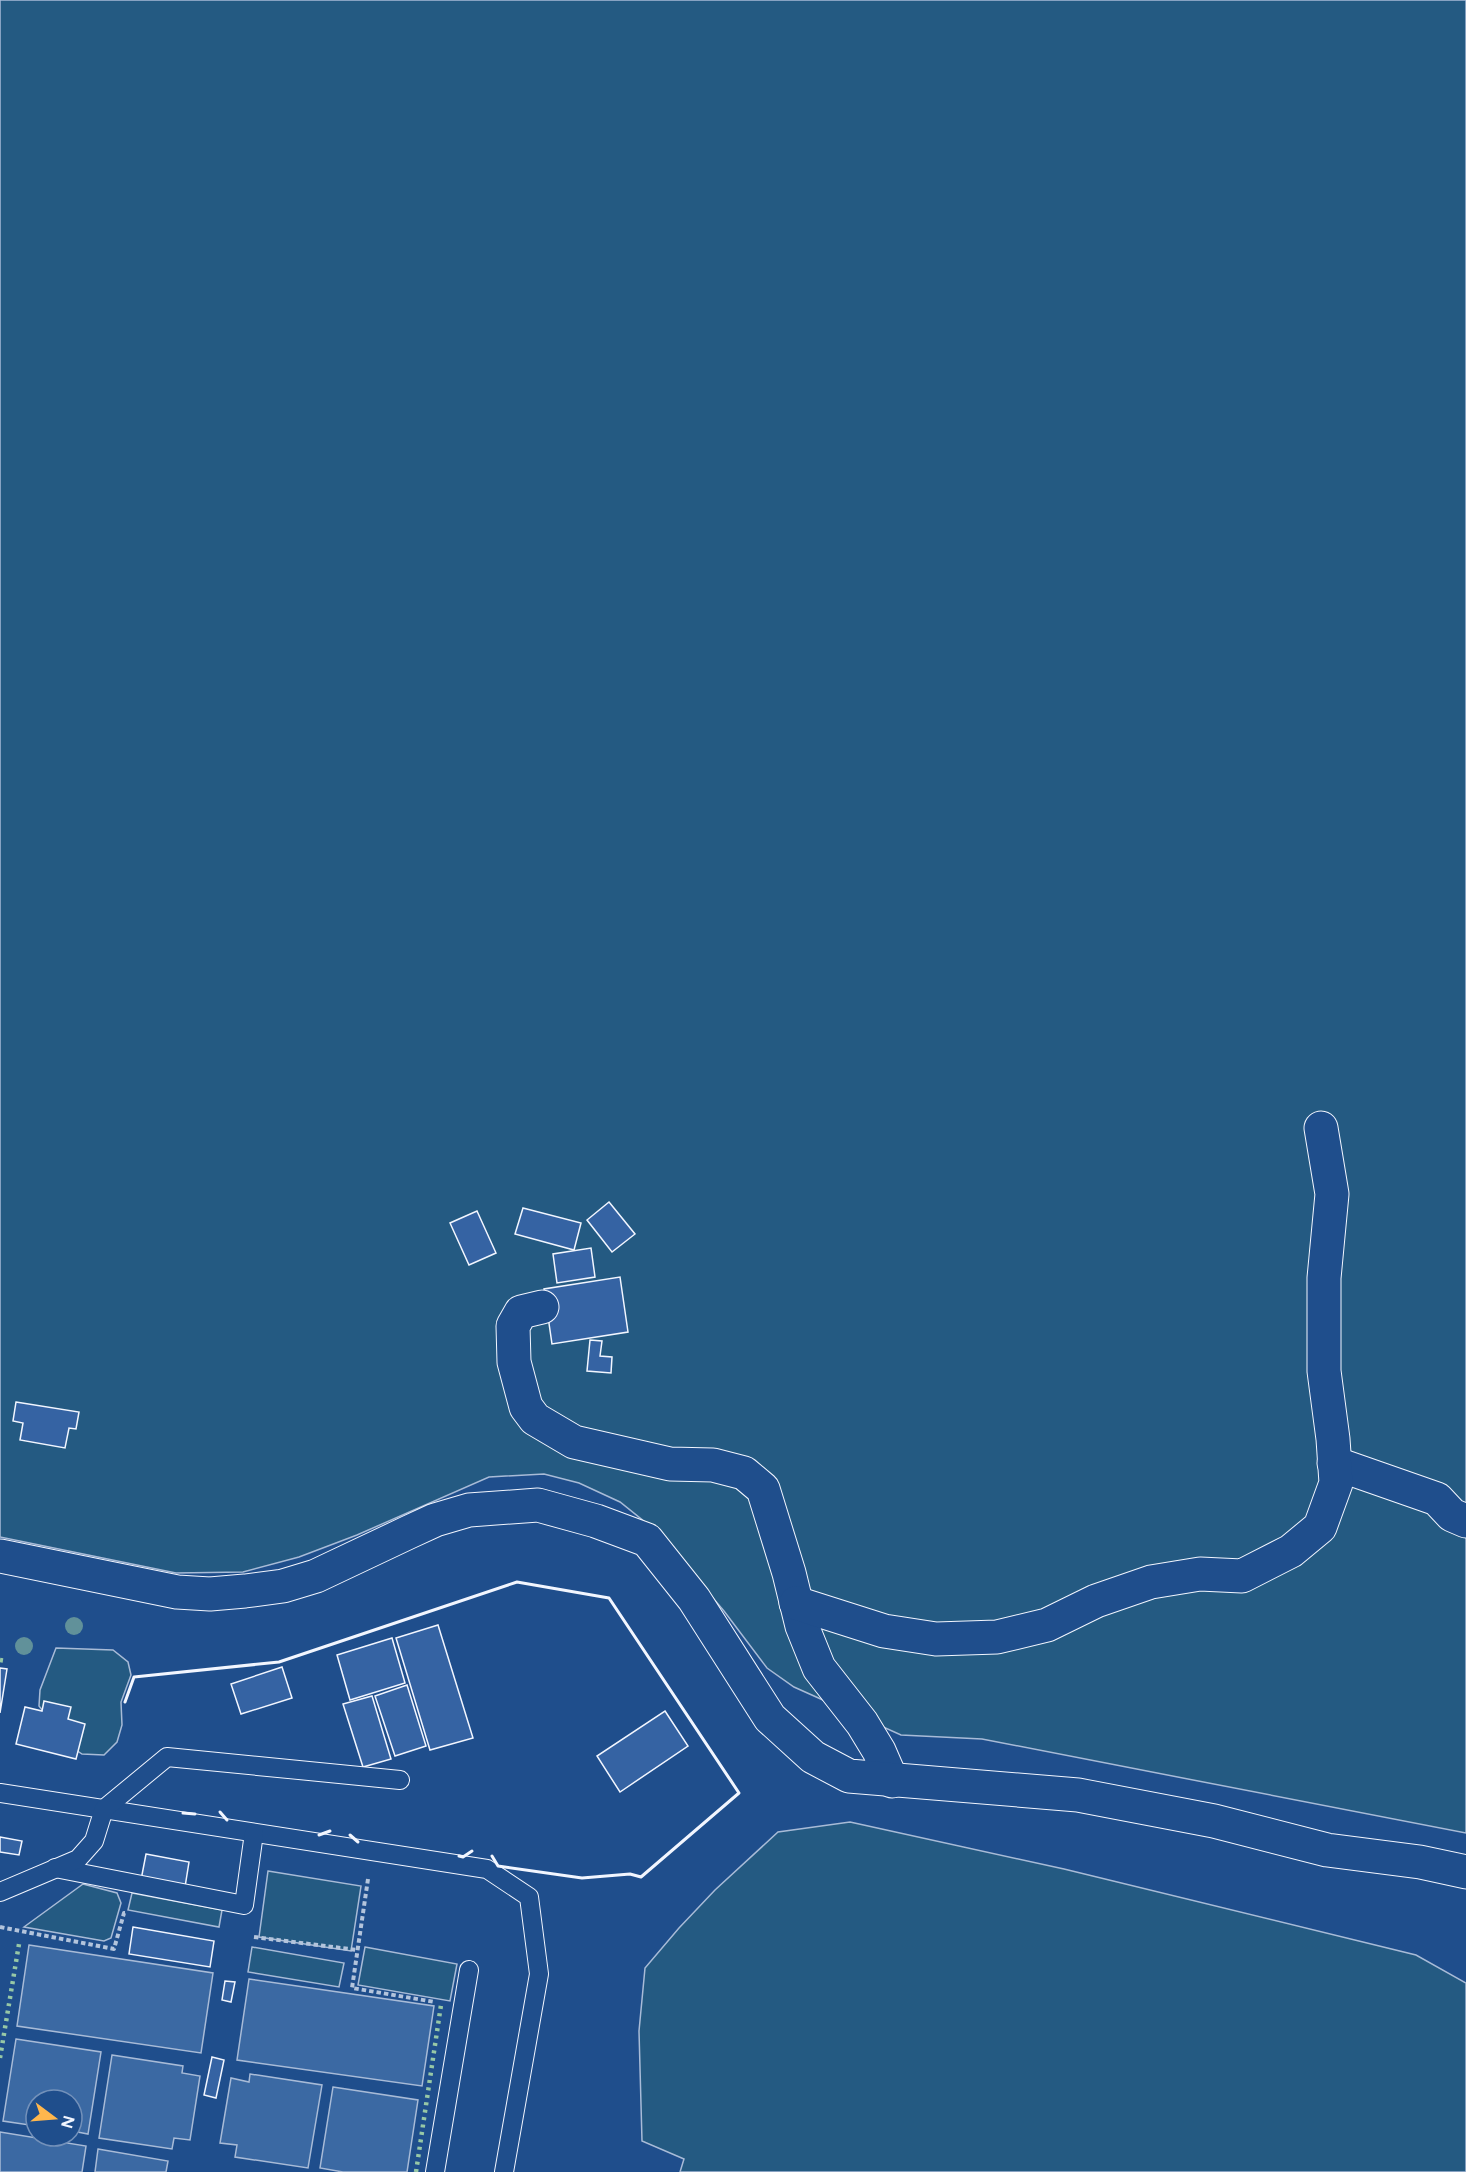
<svg xmlns="http://www.w3.org/2000/svg" width="1466" height="2172" font-family="Figtree,sans-serif">
  <style>
    .green { fill: #245a82; stroke: #a8bbd7; stroke-width: 1.5 }
    .water { fill: #3b69a3; stroke: #a8bbd7; stroke-width: 1.5 }
    .building { fill: #3563a3; stroke: #f2f6ff; stroke-width: 1.5 }
    .lines { fill: none; stroke-linecap: round; stroke-linejoin: round }
    .service-casing { stroke: #f2f6ff; stroke-width: 20 }
    .minor-casing { stroke: #f2f6ff; stroke-width: 35 }
    .path { stroke: #b3c4dc; stroke-width: 4; stroke-dasharray: 4.5 3; stroke-linecap: butt }
    .service { stroke: #1f4e8c; stroke-width: 18 }
    .minor { stroke: #1f4e8c; stroke-width: 33 }
    .hedge { stroke: #97c8a6; stroke-width: 4.5; stroke-dasharray: 3 4.5; stroke-linecap: butt }
    .wall { stroke: #f2f6ff; stroke-width: 3 }
    .tree { fill: #61919a }
  </style>
  <rect width="100%" height="100%" fill="#1f4e8c"/>
  <g class="green">
    <polygon points="0,0 1466,0 1466,1833 982,1739 901,1735 794,1687 767,1668 724,1611 655,1530 620,1502 579,1483 544,1474 489,1477 357,1535 299,1557 243,1572 176,1573 0,1537"/>
    <polygon points="56,1648 113,1650 128,1662 131,1675 121,1702 122,1725 117,1742 104,1755 82,1754 73,1748 39,1706 40,1690"/>
    <polygon points="850,1822 1064,1869 1416,1955 1466,1983 1466,2172 680,2172 684,2159 642,2141 639,2031 645,1968 679,1928 715,1890 778,1832"/>
    <polygon points="268,1871 361,1886 351,1951 259,1937"/>
    <polygon points="83,1884 117,1893 121,1903 111,1938 104,1941 24,1927"/>
    <polygon points="132,1893 222,1910 219,1927 128,1910"/>
    <polygon points="252,1947 344,1963 339,1987 248,1972"/>
    <polygon points="365,1947 457,1964 450,2001 358,1985"/>
  </g>
  <g class="water">
    <polygon points="29,1945 213,1973 201,2053 17,2026"/>
    <polygon points="249,1979 434,2006 422,2086 237,2060"/>
    <polygon points="16,2039 101,2052 88,2134 72,2131 72,2100 36,2100 36,2126 3,2121"/>
    <polygon points="112,2055 183,2066 182,2073 200,2076 190,2140 174,2138 172,2149 99,2138"/>
    <polygon points="250,2074 322,2085 308,2168 235,2157 237,2145 220,2143 231,2078 249,2082"/>
    <polygon points="333,2087 418,2100 407,2172 343,2172 320,2168"/>
    <polygon points="0,2132 86,2146 82,2172 0,2172"/>
    <polygon points="98,2149 168,2161 166,2172 95,2172"/>
  </g>
  <g class="building">
    <polygon points="609,1202 635,1234 612,1252 587,1220"/>
    <polygon points="523,1208 581,1223 574,1250 515,1234"/>
    <polygon points="477,1211 496,1253 469,1265 450,1223"/>
    <polygon points="591,1248 595,1277 557,1283 553,1254"/>
    <polygon points="620,1277 628,1332 552,1344 544,1289"/>
    <polygon points="590,1340 602,1341 600,1356 612,1357 611,1373 587,1371"/>
    <polygon points="16,1402 79,1412 76,1429 69,1428 65,1448 20,1440 23,1423 13,1421"/>
    <polygon points="438,1625 473,1738 430,1750 396,1638"/>
    <polygon points="392,1638 405,1683 350,1700 337,1655"/>
    <polygon points="282,1667 292,1698 241,1714 231,1684"/>
    <polygon points="0,1668 7,1669 0,1713"/>
    <polygon points="407,1685 426,1746 395,1756 375,1696"/>
    <polygon points="372,1696 391,1759 363,1767 343,1704"/>
    <polygon points="44,1701 71,1707 68,1719 85,1724 76,1759 16,1744 25,1707 42,1711"/>
    <polygon points="665,1711 688,1746 620,1792 597,1756"/>
    <polygon points="0,1837 22,1841 19,1855 0,1852"/>
    <polygon points="146,1854 189,1862 185,1887 141,1880"/>
    <polygon points="133,1927 214,1941 210,1967 129,1954"/>
    <polygon points="225,1981 235,1982 231,2002 222,2000"/>
    <polygon points="212,2057 224,2060 216,2098 204,2095"/>
  </g>
  <g class="lines">
    <defs>
      <g id="service">
        <polyline points="0,1793 487,1869 529,1897 539,1974 504,2172"/>
        <polyline points="55,1868 244,1905 254,1833"/>
        <polyline points="0,1892 78,1859 94,1841 104,1809 167,1757 400,1780"/>
        <polyline points="435,2172 469,1970"/>
      </g>
      <g id="minor">
        <polyline points="542,1307 521,1312 513,1326 514,1362 526,1407 535,1419 574,1442 670,1464 713,1465 744,1473 763,1489 789,1573 802,1626 819,1668 862,1723 879,1751 892,1781"/>
        <polyline points="1334,1463 1437,1499 1452,1515 1466,1521"/>
        <polyline points="0,1556 177,1592 210,1594 245,1591 283,1586 316,1576 409,1532 435,1520 469,1510 538,1505 596,1521 647,1540 694,1599 770,1718 813,1757 849,1776 1078,1795 1214,1821 1327,1850 1420,1862 1466,1872"/>
        <polyline points="796,1603 884,1631 936,1639 997,1637 1047,1625 1096,1601 1151,1582 1200,1574 1242,1576 1291,1551 1320,1527 1336,1483 1333,1439 1324,1371 1324,1278 1332,1194 1321,1128"/>
      </g>
    </defs>
    <use href="#service" class="service-casing"/>
    <use href="#minor" class="minor-casing"/>
    <g class="path">
      <polyline points="368,1879 352,1988 435,2002"/>
      <polyline points="0,1927 114,1949 124,1913 126,1913"/>
      <polyline points="254,1937 357,1950"/>
    </g>
    <use href="#service" class="service"/>
    <use href="#minor" class="minor"/>
    <g class="hedge">
      <polyline points="0,1660 7,1661"/>
      <polyline points="0,2058 19,1944"/>
      <polyline points="416,2172 441,2005"/>
    </g>
    <g class="wall">
      <polyline points="125,1702 134,1677 279,1662 517,1582 609,1598 739,1793 641,1877 630,1874 582,1878 498,1866 492,1856"/>
      <polyline points="220,1812 227,1820"/>
      <polyline points="183,1813 195,1814"/>
      <polyline points="319,1835 330,1831"/>
      <polyline points="350,1835 358,1842"/>
      <polyline points="459,1856 463,1857 472,1851"/>
    </g>
  </g>
  <g class="tree">
    <circle cx="74" cy="1626" r="9"/>
    <circle cx="24" cy="1646" r="9"/>
  </g>
  <g transform="translate(54 2118) rotate(106)"><circle r="28" fill="#1f4e8c" stroke="#7391ba" stroke-width="1.5"/>
  <path d="M0-4.5L10 22L0 15L-10 22Z" fill="#ffb74d"/>
  <text y="-9" font-size="16" font-weight="bold" text-anchor="middle" fill="#f2f6ff">N</text>
  </g>
</svg>
